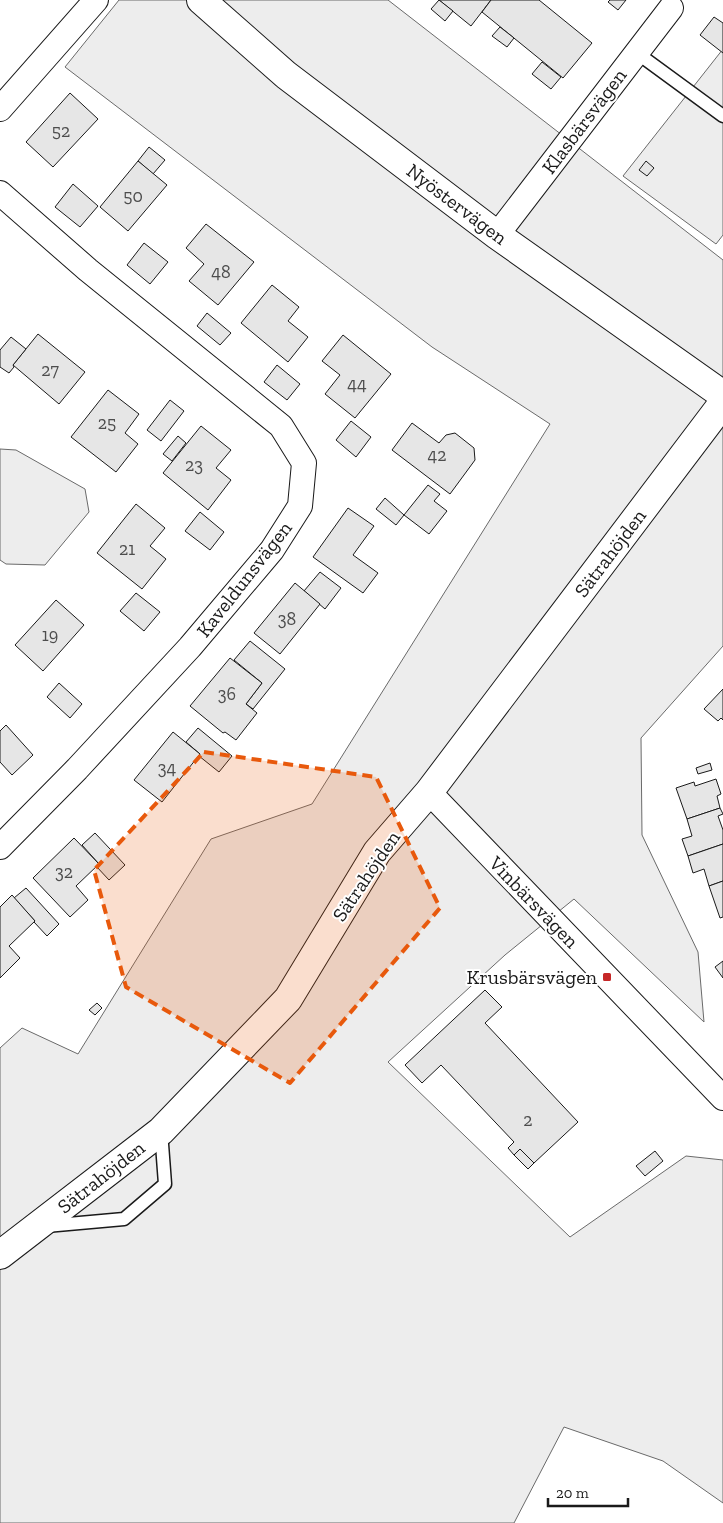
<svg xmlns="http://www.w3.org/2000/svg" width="723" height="1523" font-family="'Zilla Slab',serif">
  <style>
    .built { fill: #ededed; stroke: #6a6a6a }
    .building { fill: #e6e6e6; stroke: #1a1a1a }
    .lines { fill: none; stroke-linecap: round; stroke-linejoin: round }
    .lane-casing { stroke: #1a1a1a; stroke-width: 15 }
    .street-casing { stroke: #1a1a1a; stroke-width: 26 }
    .secondary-casing { stroke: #1a1a1a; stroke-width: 30 }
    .lane { stroke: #fff; stroke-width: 12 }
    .street { stroke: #fff; stroke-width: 24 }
    .secondary { stroke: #fff; stroke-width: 28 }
    .marked { fill: #e8590c; fill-opacity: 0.2; stroke: #e8590c; stroke-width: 4; stroke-dasharray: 10 6; stroke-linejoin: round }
    .poi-dot { fill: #c62828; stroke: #fff; stroke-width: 2 }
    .labels { text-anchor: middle; stroke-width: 4; stroke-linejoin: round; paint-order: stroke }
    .number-label { font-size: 18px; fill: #4d4d4d }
    .street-label { font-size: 20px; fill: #1a1a1a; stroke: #fff }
    .poi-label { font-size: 20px; fill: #1a1a1a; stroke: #fff; text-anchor: end }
  </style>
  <rect width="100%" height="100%" fill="#fff"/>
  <g class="built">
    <polygon points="119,0 388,0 723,260 723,646 641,738 642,835 698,952 704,1022 574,899 505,955 388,1062 570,1237 686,1156 723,1160 723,1503 663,1461 564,1427 514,1523 0,1523 0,1048 22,1028 78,1054 211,839 312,804 550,424 432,347 65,67"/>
    <polygon points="723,49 723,235 716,244 623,176"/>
    <polygon points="0,449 16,450 85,489 89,512 45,565 6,564 0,560"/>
  </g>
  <g class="building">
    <polygon points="439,0 491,0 471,26"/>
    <polygon points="439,0 453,11 445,21 431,9"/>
    <polygon points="491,0 539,0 592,43 563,78 482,12"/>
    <polygon points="610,0 626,0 618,10 608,2"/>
    <polygon points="714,17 723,23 723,53 700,35"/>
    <polygon points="500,27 514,38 507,47 492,36"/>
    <polygon points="542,62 561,77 551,89 532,74"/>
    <polygon points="70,93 98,119 53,167 26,142"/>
    <polygon points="149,147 165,160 153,174 138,161"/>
    <polygon points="138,161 167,185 128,231 100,207"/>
    <polygon points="646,161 654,168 647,176 639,170"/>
    <polygon points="73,184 98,206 80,227 55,207"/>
    <polygon points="206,224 254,262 218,305 189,281 204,264 186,248"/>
    <polygon points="144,243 168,262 150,284 127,265"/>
    <polygon points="272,285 299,307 288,321 308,337 288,362 241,323"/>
    <polygon points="207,313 231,333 220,345 197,326"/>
    <polygon points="38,334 85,372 59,404 13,365"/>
    <polygon points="343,335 391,374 355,418 325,394 340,375 322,361"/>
    <polygon points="11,337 26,349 13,365 14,367 9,373 0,367 0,350"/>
    <polygon points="277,365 300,384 287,400 264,382"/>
    <polygon points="108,390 139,414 125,433 138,444 116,472 71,437"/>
    <polygon points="170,400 184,411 161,441 147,430"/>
    <polygon points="351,421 371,437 356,457 336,440"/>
    <polygon points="412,423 439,443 446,435 455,433 474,448 475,460 450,494 392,450"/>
    <polygon points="201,426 231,450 216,468 231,480 208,510 163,473"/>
    <polygon points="178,436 186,443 172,461 163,454"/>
    <polygon points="428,485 440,494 434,501 447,511 429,534 404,515"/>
    <polygon points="385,498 404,515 396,525 376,509"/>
    <polygon points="136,504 165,528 150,546 166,559 142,589 97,553"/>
    <polygon points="348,508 374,526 353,555 378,573 363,593 313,557"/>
    <polygon points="200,512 224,532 210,550 185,531"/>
    <polygon points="320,572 341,588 325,609 304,591"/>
    <polygon points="295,583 320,604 280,654 254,633"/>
    <polygon points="136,593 160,612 144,631 120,611"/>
    <polygon points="56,600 84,625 43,671 15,645"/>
    <polygon points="250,641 285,669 253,709 246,704 262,683 234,660"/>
    <polygon points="230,658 262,683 246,704 257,713 236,740 225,732 223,733 190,706"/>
    <polygon points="59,683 82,704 70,718 47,697"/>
    <polygon points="723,689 723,720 721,718 718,721 704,709"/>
    <polygon points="6,725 33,755 12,775 0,762 0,731"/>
    <polygon points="198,728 232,756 219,772 199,756 200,754 186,742"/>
    <polygon points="173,732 200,754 162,802 134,780"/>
    <polygon points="710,763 712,770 698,774 696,768"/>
    <polygon points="716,779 721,794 717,796 720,808 687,819 676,788 694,782 695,786"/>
    <polygon points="720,808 723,814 718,816 723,830 723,844 688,856 682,839 692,836 687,819"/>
    <polygon points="95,833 125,865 109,880 96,866 99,864 82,845"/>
    <polygon points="74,838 99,864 76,886 88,900 70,917 33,878"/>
    <polygon points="723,844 723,881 709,886 704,869 693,873 688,856"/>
    <polygon points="723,881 723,917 720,918 709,886"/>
    <polygon points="26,888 59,924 47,936 34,922 35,921 14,898"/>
    <polygon points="12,895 35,921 9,946 20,958 0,978 0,907"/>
    <polygon points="723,961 723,978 715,967"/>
    <polygon points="485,990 502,1007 485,1023 578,1122 534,1163 520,1149 514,1155 508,1148 514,1142 441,1065 422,1083 405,1065"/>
    <polygon points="97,1003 102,1008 95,1015 89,1010"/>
    <polygon points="520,1149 534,1163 528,1169 514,1155"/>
    <polygon points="655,1151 663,1161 645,1176 636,1166"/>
  </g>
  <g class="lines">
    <defs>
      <g id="lane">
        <polyline points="637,53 723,116"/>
        <polyline points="46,1226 124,1219 165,1184 161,1131"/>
      </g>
      <g id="street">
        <polyline points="0,109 96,0"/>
        <polyline points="0,193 88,270 281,426 304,463 300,506 272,550 190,647 77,769 0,847"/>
        <polyline points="497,235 671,8"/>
        <polyline points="429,792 723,1098"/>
      </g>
      <g id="secondary">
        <polyline points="201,0 286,75 497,235 723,395"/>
        <polyline points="0,1255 161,1131 288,999 377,852 429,792 723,403"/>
      </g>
    </defs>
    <use href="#lane" class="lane-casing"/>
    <use href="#street" class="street-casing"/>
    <use href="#secondary" class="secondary-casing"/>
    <use href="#lane" class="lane"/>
    <use href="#street" class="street"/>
    <use href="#secondary" class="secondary"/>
  </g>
  <path class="marked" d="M204 752 376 777 440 908 290 1083 126 987 94 870Z"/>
  <rect class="poi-dot" x="602" y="972" width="10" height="10" rx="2.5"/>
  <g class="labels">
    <g class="number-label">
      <text x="61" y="137">52</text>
      <text x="133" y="202">50</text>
      <text x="221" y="278">48</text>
      <text x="50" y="376">27</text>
      <text x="357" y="390">44</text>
      <text x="107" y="429">25</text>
      <text x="437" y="461">42</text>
      <text x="194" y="471">23</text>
      <text x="127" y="555">21</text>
      <text x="287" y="625">38</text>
      <text x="50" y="641">19</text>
      <text x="227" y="700">36</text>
      <text x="167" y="774">34</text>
      <text x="64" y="878">32</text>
      <text x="528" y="1126">2</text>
    </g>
    <g class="street-label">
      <text transform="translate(584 121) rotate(-53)" y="7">Klasbärsvägen</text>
      <text transform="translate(457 204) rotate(37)" y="7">Nyöstervägen</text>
      <text transform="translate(610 553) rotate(-53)" y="7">Sätrahöjden</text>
      <text transform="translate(244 579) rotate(-52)" y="7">Kaveldunsvägen</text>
      <text transform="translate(366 876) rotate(-56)" y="7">Sätrahöjden</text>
      <text transform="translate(534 902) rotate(46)" y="7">Vinbärsvägen</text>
      <text transform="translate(101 1177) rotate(-38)" y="7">Sätrahöjden</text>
    </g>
    <g class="poi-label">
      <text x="597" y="984">Krusbärsvägen</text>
    </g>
  </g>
  <path d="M548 1498v8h80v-8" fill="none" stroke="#1a1a1a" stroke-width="2.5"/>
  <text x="556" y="1498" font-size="15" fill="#1a1a1a" stroke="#ffffff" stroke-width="4" paint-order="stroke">20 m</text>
</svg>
